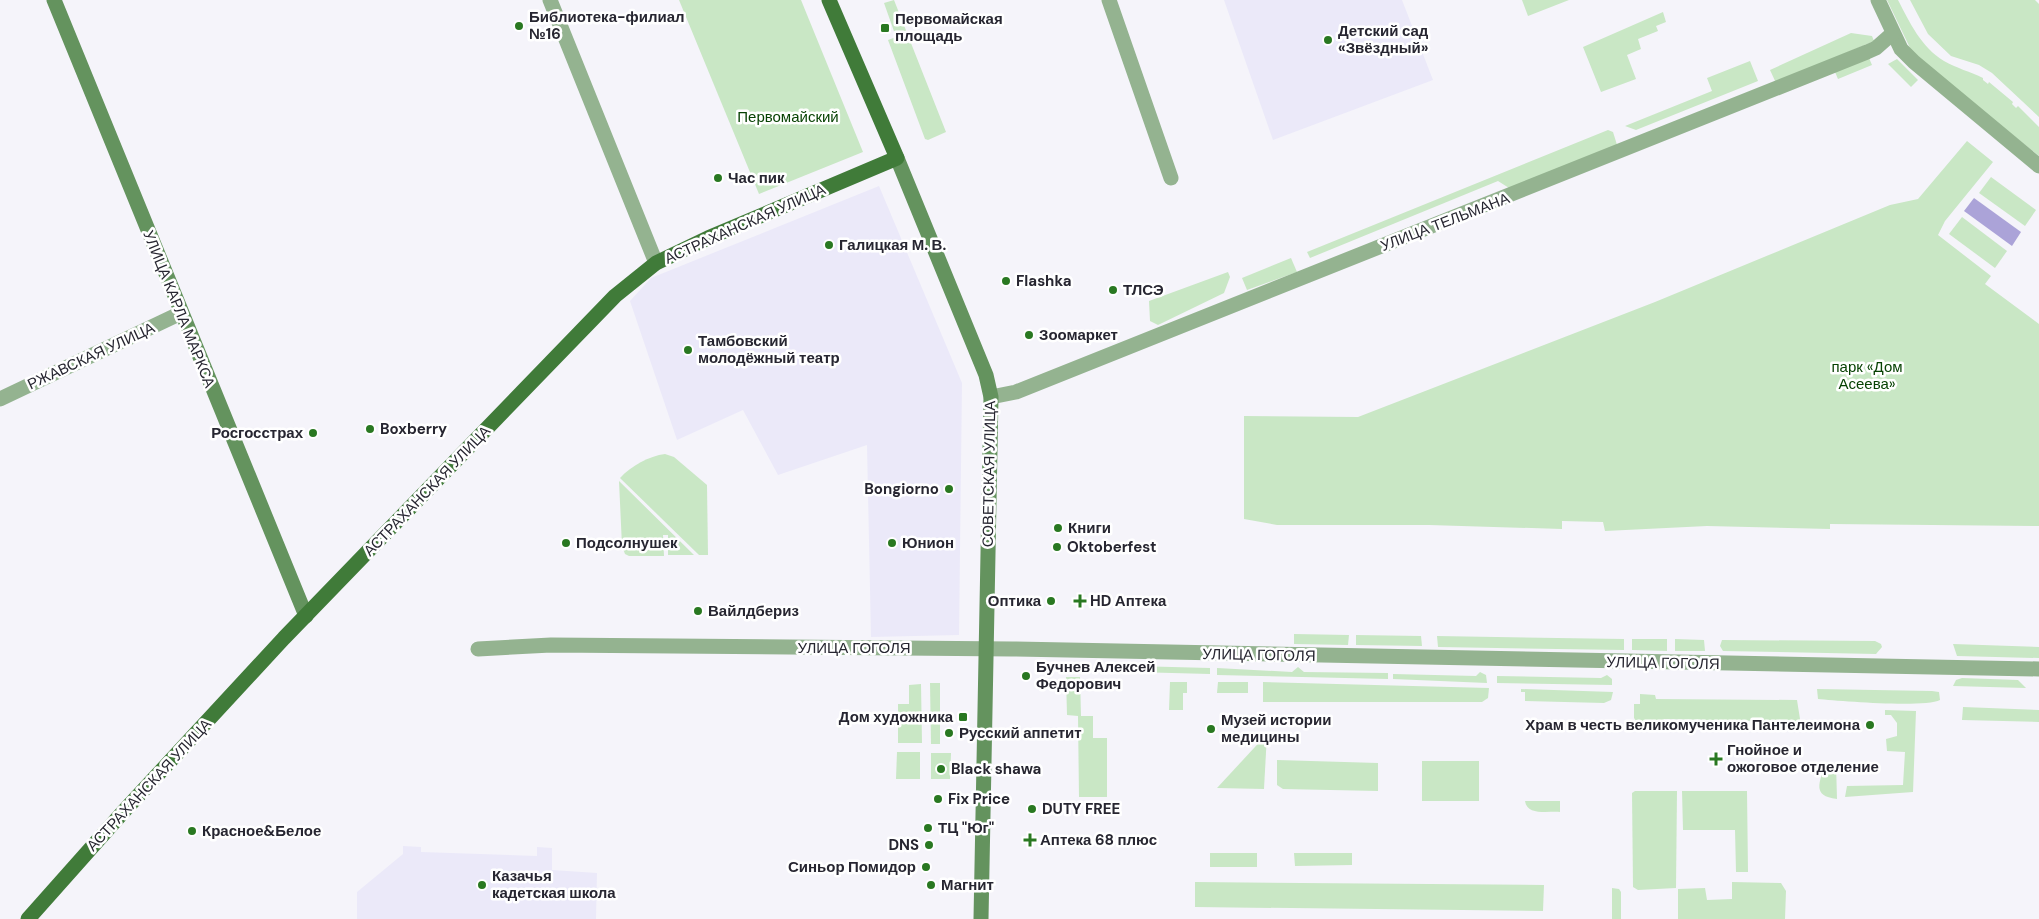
<svg xmlns="http://www.w3.org/2000/svg" width="2039" height="919" font-family="'DM Sans',sans-serif">
  <style>
    .built { fill: #ebe9f9 }
    .green { fill: #c9e7c5 }
    .water { fill: #aba3d8 }
    .lines { fill: none; stroke-linecap: round; stroke-linejoin: round }
    .street { stroke: #94b390; stroke-width: 15 }
    .secondary { stroke: #64935e; stroke-width: 15 }
    .primary { stroke: #407b39; stroke-width: 15 }
    .poi-dot { fill: #297821; stroke: #fff; stroke-width: 2 }
    .labels { text-anchor: middle; stroke-width: 5; stroke-linejoin: round; paint-order: stroke }
    .poi-label { font-size: 15px; font-weight: bold; fill: #272631; stroke: #fff; text-anchor: start }
    .park-label { font-size: 15px; fill: #074203; stroke: #fff }
    .street-label { font-size: 15px; fill: #272631; stroke: #fff }
  </style>
  <rect width="100%" height="100%" fill="#f5f4fa"/>
  <g class="built">
    <polygon points="1224,0 1402,0 1433,80 1273,140"/>
    <polygon points="879,186 962,383 959,635 871,637 867,445 778,475 743,410 677,440 630,301 651,278"/>
    <polygon points="403,846 421,847 421,852 537,856 537,847 552,848 552,870 597,873 596,919 357,919 357,892 403,854"/>
  </g>
  <g class="green">
    <polygon points="679,0 801,0 863,152 759,194"/>
    <polygon points="894,0 946,132 928,140 925,139 888,40 896,37 884,3"/>
    <polygon points="1522,0 1569,0 1528,16"/>
    <path d="M1887 0H1898C1910 23 1921 47 1944 61 1956 68 1971 72 1983 78V80L1988 84 1989 82 2013 102 2012 104 2016 108 2018 106 2039 127V156L1922 63 1912 52Z"/>
    <polygon points="1910,0 2035,0 2039,4 2039,117 1992,73 1979,65 1951,56 1928,34"/>
    <polygon points="1663,12 1666,22 1656,26 1658,31 1638,39 1641,49 1627,55 1636,79 1601,92 1583,47"/>
    <polygon points="1851,33 1872,36 1874,41 1776,83 1770,70"/>
    <polygon points="1869,58 1872,65 1838,79 1835,72"/>
    <polygon points="1897,59 1918,80 1911,87 1888,64"/>
    <polygon points="1750,61 1758,81 1636,130 1625,126 1712,91 1707,78"/>
    <polygon points="1608,130 1613,132 1618,148 1509,188 1498,181 1310,258 1307,252"/>
    <polygon points="1967,141 1993,162 1945,221 1938,235 1991,276 1985,284 2039,324 2039,526 1830,524 1830,529 1707,526 1605,531 1603,522 1562,521 1562,529 1429,525 1277,525 1244,519 1244,416 1358,417 1655,302 1890,205 1918,199"/>
    <polygon points="1991,177 2036,210 2025,226 1979,193"/>
    <polygon points="1962,217 2007,251 1995,268 1949,234"/>
    <polygon points="1291,258 1297,272 1247,290 1242,278"/>
    <polygon points="1228,272 1230,277 1224,293 1158,325 1150,321 1149,301"/>
    <path d="M665 454 674 457 707 485 708 555H699L620 478C631 466 649 456 665 454Z"/>
    <polygon points="619,481 694,555 668,555 668,535 663,535 664,556 629,556 625,554 622,546"/>
    <polygon points="1294,634 1349,635 1348,645 1294,644"/>
    <polygon points="1356,635 1421,636 1422,646 1356,645"/>
    <polygon points="1437,636 1624,639 1624,650 1438,647"/>
    <polygon points="1632,639 1667,639 1667,651 1632,650"/>
    <polygon points="1675,639 1704,640 1705,651 1675,651"/>
    <polygon points="1722,640 1875,641 1881,644 1882,647 1876,654 1723,651 1720,646"/>
    <polygon points="1953,644 2039,647 2039,658 1957,656"/>
    <polygon points="1096,665 1210,668 1210,674 1096,671"/>
    <polygon points="1298,667 1304,672 1388,673 1388,679 1217,675 1217,668 1292,672"/>
    <polygon points="1480,672 1486,675 1487,683 1393,679 1393,674 1476,676"/>
    <polygon points="1607,675 1612,679 1612,685 1497,683 1497,676 1601,678"/>
    <polygon points="1066,677 1080,677 1081,716 1093,716 1093,738 1107,738 1107,797 1079,797 1078,716 1067,715"/>
    <polygon points="1962,678 2018,680 2026,688 1953,686 1956,680"/>
    <polygon points="1170,682 1187,682 1187,693 1183,693 1183,710 1169,710"/>
    <polygon points="1218,682 1248,682 1248,693 1217,693"/>
    <polygon points="1263,682 1489,688 1488,698 1482,702 1263,702"/>
    <polygon points="930,683 940,683 940,744 931,744"/>
    <polygon points="921,684 922,743 898,743 898,704 909,704 909,685"/>
    <polygon points="1521,689 1613,692 1611,700 1604,703 1525,701 1525,692 1521,692"/>
    <path d="M1817 689 1932 691 1939 692 1940 700C1924 708 1839 701 1818 699Z"/>
    <polygon points="1640,694 1655,695 1656,699 1797,700 1800,719 1799,722 1664,719 1659,725 1639,725 1634,718 1634,704 1640,704"/>
    <polygon points="1963,707 2039,710 2039,722 1962,720"/>
    <polygon points="1885,710 1916,711 1913,792 1845,797 1847,786 1903,785 1905,752 1887,751 1886,739 1897,736 1897,723 1891,715 1885,715"/>
    <polygon points="1267,734 1264,789 1217,788"/>
    <polygon points="897,752 920,752 920,779 896,779"/>
    <polygon points="931,753 951,753 950,779 931,779"/>
    <polygon points="1277,760 1378,763 1378,791 1283,789 1277,785"/>
    <rect x="1422" y="761" width="57" height="40"/>
    <path d="M1836 763 1837 799C1811 796 1820 782 1825 764Z"/>
    <polygon points="1635,791 1677,791 1676,888 1638,890 1633,887 1632,793"/>
    <polygon points="1682,791 1747,791 1748,872 1736,872 1735,830 1683,830"/>
    <path d="M1525 801H1560V812C1548 811 1527 816 1525 801Z"/>
    <rect x="1210" y="853" width="47" height="14"/>
    <polygon points="1294,853 1352,853 1352,865 1295,866"/>
    <polygon points="1195,882 1544,885 1543,911 1195,907"/>
    <polygon points="1732,882 1781,883 1786,891 1785,919 1678,919 1678,889 1705,888 1707,900 1732,899"/>
    <polygon points="1612,888 1619,889 1621,892 1621,919 1612,919"/>
  </g>
  <polygon class="water" points="1974,198 2021,232 2012,246 1964,211"/>
  <g class="lines">
    <g class="street">
      <polyline points="550,0 656,263"/>
      <polyline points="1109,0 1171,178"/>
      <polyline points="1878,0 1901,49 1914,62 2039,166"/>
      <polyline points="991,397 1016,392 1867,52 1876,48 1893,33"/>
      <polyline points="0,399 181,313"/>
      <polyline points="478,649 551,645 1012,649 2039,669"/>
    </g>
    <g class="secondary">
      <polyline points="54,0 306,616"/>
      <polyline points="897,158 986,375 991,397 981,919"/>
    </g>
    <polyline class="primary" points="28,919 124,811 284,638 615,296 656,263 708,238 897,158 829,0"/>
  </g>
  <g class="poi-dot">
    <circle cx="519" cy="26" r="5"/>
    <rect x="880" y="23" width="10" height="10" rx="2.5"/>
    <circle cx="1328" cy="40" r="5"/>
    <circle cx="718" cy="178" r="5"/>
    <circle cx="829" cy="245" r="5"/>
    <circle cx="1006" cy="281" r="5"/>
    <circle cx="1113" cy="290" r="5"/>
    <circle cx="1029" cy="335" r="5"/>
    <circle cx="688" cy="350" r="5"/>
    <circle cx="370" cy="429" r="5"/>
    <circle cx="313" cy="433" r="5"/>
    <circle cx="949" cy="489" r="5"/>
    <circle cx="1058" cy="528" r="5"/>
    <circle cx="566" cy="543" r="5"/>
    <circle cx="892" cy="543" r="5"/>
    <circle cx="1057" cy="547" r="5"/>
    <circle cx="1051" cy="601" r="5"/>
    <path d="M1077.5 593.5h5v5h5v5h-5v5h-5v-5h-5v-5h5z"/>
    <circle cx="698" cy="611" r="5"/>
    <circle cx="1026" cy="676" r="5"/>
    <rect x="958" y="712" width="10" height="10" rx="2.5"/>
    <circle cx="1870" cy="725" r="5"/>
    <circle cx="1211" cy="729" r="5"/>
    <circle cx="949" cy="733" r="5"/>
    <path d="M1713.5 751.5h5v5h5v5h-5v5h-5v-5h-5v-5h5z"/>
    <circle cx="941" cy="769" r="5"/>
    <circle cx="938" cy="799" r="5"/>
    <circle cx="1032" cy="809" r="5"/>
    <circle cx="928" cy="828" r="5"/>
    <circle cx="192" cy="831" r="5"/>
    <path d="M1027.5 832.5h5v5h5v5h-5v5h-5v-5h-5v-5h5z"/>
    <circle cx="929" cy="845" r="5"/>
    <circle cx="926" cy="867" r="5"/>
    <circle cx="482" cy="885" r="5"/>
    <circle cx="931" cy="885" r="5"/>
  </g>
  <g class="labels">
    <g class="poi-label">
      <text x="529" y="22">Библиотека-филиал<tspan x="529" dy="17">№16</tspan></text>
      <text x="895" y="24">Первомайская<tspan x="895" dy="17">площадь</tspan></text>
      <text x="1338" y="36">Детский сад<tspan x="1338" dy="17">«Звёздный»</tspan></text>
      <text x="728" y="183">Час пик</text>
      <text x="839" y="250">Галицкая М. В.</text>
      <text x="1016" y="286">Flashka</text>
      <text x="1123" y="295">ТЛСЭ</text>
      <text x="1039" y="340">Зоомаркет</text>
      <text x="698" y="346">Тамбовский<tspan x="698" dy="17">молодёжный театр</tspan></text>
      <text x="380" y="434">Boxberry</text>
      <text x="303" y="438" text-anchor="end">Росгосстрах</text>
      <text x="939" y="494" text-anchor="end">Bongiorno</text>
      <text x="1068" y="533">Книги</text>
      <text x="576" y="548">Подсолнушек</text>
      <text x="902" y="548">Юнион</text>
      <text x="1067" y="552">Oktoberfest</text>
      <text x="1041" y="606" text-anchor="end">Оптика</text>
      <text x="1090" y="606">HD Аптека</text>
      <text x="708" y="616">Вайлдбериз</text>
      <text x="1036" y="672">Бучнев Алексей<tspan x="1036" dy="17">Федорович</tspan></text>
      <text x="953" y="722" text-anchor="end">Дом художника</text>
      <text x="1221" y="725">Музей истории<tspan x="1221" dy="17">медицины</tspan></text>
      <text x="1860" y="730" text-anchor="end">Храм в честь великомученика Пантелеимона</text>
      <text x="959" y="738">Русский аппетит</text>
      <text x="1727" y="755">Гнойное и<tspan x="1727" dy="17">ожоговое отделение</tspan></text>
      <text x="951" y="774">Black shawa</text>
      <text x="948" y="804">Fix Price</text>
      <text x="1042" y="814">DUTY FREE</text>
      <text x="938" y="833">ТЦ "Юг"</text>
      <text x="202" y="836">Красное&amp;Белое</text>
      <text x="1040" y="845">Аптека 68 плюс</text>
      <text x="919" y="850" text-anchor="end">DNS</text>
      <text x="916" y="872" text-anchor="end">Синьор Помидор</text>
      <text x="492" y="881">Казачья<tspan x="492" dy="17">кадетская школа</tspan></text>
      <text x="941" y="890">Магнит</text>
    </g>
    <g class="park-label">
      <text x="788" y="122">Первомайский</text>
      <text x="1867" y="372">парк «Дом<tspan x="1867" dy="17">Асеева»</tspan></text>
    </g>
    <g class="street-label">
      <text transform="translate(1445 222) rotate(-21)" y="5">УЛИЦА ТЕЛЬМАНА</text>
      <text transform="translate(745 224) rotate(-24)" y="5">АСТРАХАНСКАЯ УЛИЦА</text>
      <text transform="translate(179 309) rotate(68)" y="5">УЛИЦА КАРЛА МАРКСА</text>
      <text transform="translate(91 356) rotate(-25)" y="5">РЖАВСКАЯ УЛИЦА</text>
      <text transform="translate(989 474) rotate(-89)" y="5">СОВЕТСКАЯ УЛИЦА</text>
      <text transform="translate(427 491) rotate(-46)" y="5">АСТРАХАНСКАЯ УЛИЦА</text>
      <text x="854" y="653">УЛИЦА ГОГОЛЯ</text>
      <text transform="translate(1259 655) rotate(1)" y="5">УЛИЦА ГОГОЛЯ</text>
      <text transform="translate(1663 663) rotate(1)" y="5">УЛИЦА ГОГОЛЯ</text>
      <text transform="translate(149 785) rotate(-47)" y="5">АСТРАХАНСКАЯ УЛИЦА</text>
    </g>
  </g>
</svg>
